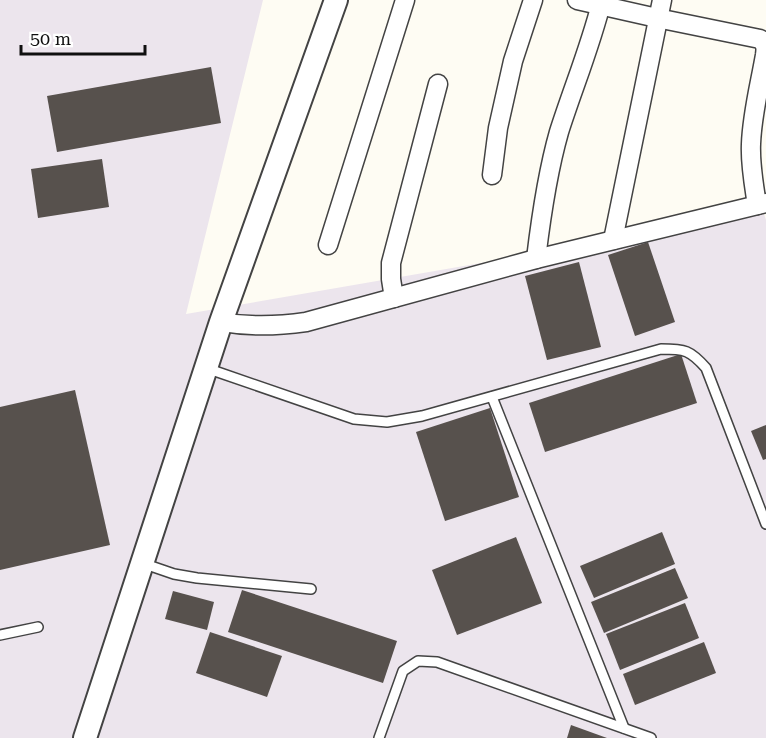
<svg xmlns="http://www.w3.org/2000/svg" width="766" height="738" font-family="'Roboto Serif',serif">
  <style>
    .industrial { fill: #ece5ed }
    .building { fill: #57514d }
    .lines { fill: none; stroke-linecap: round; stroke-linejoin: round }
    .service-casing { stroke: #434343; stroke-width: 12 }
    .minor-casing { stroke: #434343; stroke-width: 21 }
    .tertiary-casing { stroke: #434343; stroke-width: 26 }
    .service { stroke: #fff; stroke-width: 9 }
    .minor { stroke: #fff; stroke-width: 18 }
    .tertiary { stroke: #fff; stroke-width: 22 }
  </style>
  <rect width="100%" height="100%" fill="#fefcf3"/>
  <polygon class="industrial" points="0,0 263,0 186,314 764,214 766,220 766,738 0,738"/>
  <g class="building">
    <polygon points="211,67 221,123 57,152 47,96"/>
    <polygon points="102,159 109,207 38,218 31,169"/>
    <polygon points="648,242 675,322 635,336 608,255"/>
    <polygon points="579,262 601,347 547,360 525,276"/>
    <polygon points="681,354 697,403 545,452 529,403"/>
    <polygon points="75,390 110,545 0,570 0,407"/>
    <polygon points="490,408 519,497 445,521 416,432"/>
    <polygon points="766,425 766,459 763,460 751,431"/>
    <polygon points="662,532 675,564 594,598 580,566"/>
    <polygon points="516,537 542,603 457,635 432,570"/>
    <polygon points="675,568 688,598 604,633 591,602"/>
    <polygon points="242,590 397,641 383,683 228,632"/>
    <polygon points="173,591 214,602 207,630 165,619"/>
    <polygon points="685,603 699,638 620,670 606,634"/>
    <polygon points="210,632 282,656 267,697 196,673"/>
    <polygon points="704,642 716,673 635,705 623,674"/>
    <polygon points="571,725 607,738 567,738"/>
  </g>
  <g class="lines">
    <defs>
      <g id="service">
        <path d="M206 368 354 419 387 422 422 416 661 349C685 349 690 350 706 368L766 524"/>
        <polyline points="492,397 624,728"/>
        <polyline points="142,563 174,574 197,578 311,589"/>
        <polyline points="0,635 38,627"/>
        <polyline points="379,738 403,671 418,661 437,662 651,738"/>
      </g>
      <g id="minor">
        <path d="M577 0 657 18 760 39C766 44 766 48 765 55 760 84 752 114 751 144 750 165 754 185 757 205"/>
        <polyline points="492,175 498,128 513,61 533,0"/>
        <polyline points="613,240 662,0"/>
        <polyline points="328,245 405,0"/>
        <path d="M536 259C541 217 547 174 559 132 573 88 591 45 602 0"/>
        <polyline points="394,298 391,279 391,263 438,84"/>
        <path d="M221 322C250 327 278 326 306 322L536 259 766 203"/>
      </g>
      <polyline id="tertiary" points="85,738 221,322 336,0"/>
    </defs>
    <use href="#service" class="service-casing"/>
    <use href="#minor" class="minor-casing"/>
    <use href="#tertiary" class="tertiary-casing"/>
    <use href="#service" class="service"/>
    <use href="#minor" class="minor"/>
    <use href="#tertiary" class="tertiary"/>
  </g>
  <path d="M21 45v9h124v-9" fill="none" stroke="#101010" stroke-width="3"/>
  <text x="30" y="45" font-size="18" fill="#101010" stroke="#ffffff" stroke-width="4.5" paint-order="stroke">50 m</text>
</svg>
